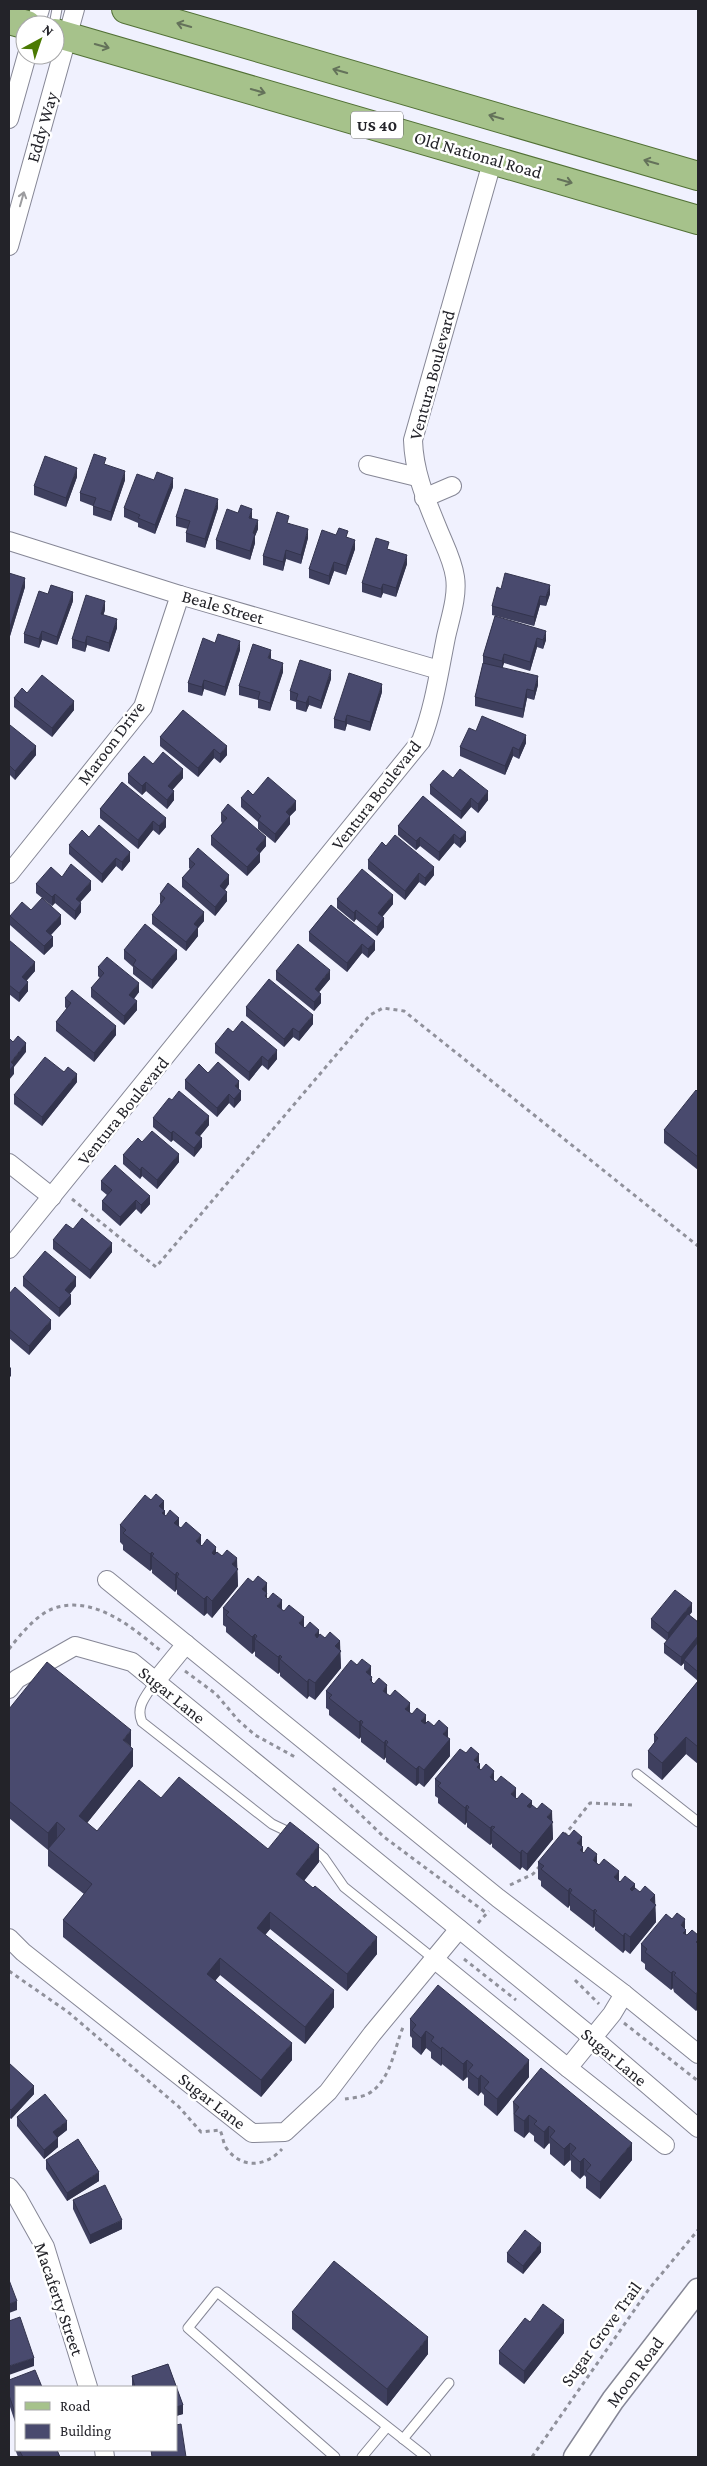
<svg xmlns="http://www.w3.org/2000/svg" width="707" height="2466" font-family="'Crimson Pro',serif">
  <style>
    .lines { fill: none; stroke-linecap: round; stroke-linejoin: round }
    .service-casing { stroke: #868796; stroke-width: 11 }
    .minor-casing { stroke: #868796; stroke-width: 20 }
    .tertiary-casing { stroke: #868796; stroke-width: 25 }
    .primary-casing { stroke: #527036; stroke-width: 30 }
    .path { stroke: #90919b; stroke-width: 3; stroke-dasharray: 4 4; stroke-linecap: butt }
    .service { stroke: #fff; stroke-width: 9 }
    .minor { stroke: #fff; stroke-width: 18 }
    .tertiary { stroke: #fff; stroke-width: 22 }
    .primary { stroke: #a6c28b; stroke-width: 28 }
    .wall { fill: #3f405f }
    .shaded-wall { fill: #33344d }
    .building { fill: #494a6e; stroke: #33344d }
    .oneway { stroke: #64725a }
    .oneway2 { stroke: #9c9c9f }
    .labels { text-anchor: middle; stroke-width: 5; stroke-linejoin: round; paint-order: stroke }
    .shield { fill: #fff; stroke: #656569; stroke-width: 1 }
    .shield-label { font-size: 16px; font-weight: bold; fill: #232329 }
    .street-label { font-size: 18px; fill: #232329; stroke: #fff }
  </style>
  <rect width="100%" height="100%" fill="#f0f1fe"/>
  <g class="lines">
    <defs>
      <g id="service">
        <polyline points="54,25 57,9"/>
        <path d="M155 1682C147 1695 135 1706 142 1722L272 1824 293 1834"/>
        <polyline points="637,1774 698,1822"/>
        <polyline points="310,1846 324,1858 344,1887 434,1959"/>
        <polyline points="403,2439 449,2383"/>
        <polyline points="335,2457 188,2328 217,2292 426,2457"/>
        <polyline points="362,2457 387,2427"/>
      </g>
      <g id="minor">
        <polyline points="35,25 40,9"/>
        <polyline points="9,119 27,55"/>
        <polyline points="9,246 75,9"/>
        <polyline points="368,465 417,477"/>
        <polyline points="424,498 452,486"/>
        <polyline points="9,541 180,595 439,670"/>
        <polyline points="9,874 143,707 180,595"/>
        <polyline points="9,1163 52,1197"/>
        <path d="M9 1249 421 741C434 708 439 672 446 637 450 619 458 596 455 577 453 562 446 548 440 534 427 502 414 474 413 440L493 159"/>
        <polyline points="107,1580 498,1898 624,1994"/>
        <polyline points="155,1682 186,1644"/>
        <polyline points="9,1689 17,1679 75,1646 132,1662 593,2038 698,2128"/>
        <polyline points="9,1938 23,1952 252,2133 285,2132 328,2092 372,2034 459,1929"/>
        <polyline points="434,1959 568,2068 612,2014 624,1994 698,2054"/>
        <polyline points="568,2068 665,2145"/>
        <polyline points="9,2187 17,2197 45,2247 88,2387"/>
        <polyline points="104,2450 105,2457"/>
      </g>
      <polyline id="tertiary" points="575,2457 613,2400 698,2290"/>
      <g id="primary">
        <polyline points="126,9 698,176"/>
        <polyline points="9,20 27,25"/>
        <polyline points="55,33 698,220"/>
      </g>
    </defs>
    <use href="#service" class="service-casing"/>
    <use href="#minor" class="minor-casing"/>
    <use href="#tertiary" class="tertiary-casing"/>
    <use href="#primary" class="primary-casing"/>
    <g class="path">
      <polyline points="72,1199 156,1267 370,1015 383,1008 404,1011 698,1246"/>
      <path d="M9 1649C21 1634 38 1612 58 1607 97 1597 133 1628 161 1651"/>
      <polyline points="185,1671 216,1694 238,1720 255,1735 295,1757"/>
      <polyline points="333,1788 384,1837 485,1912"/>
      <polyline points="564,1836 590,1803 632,1805"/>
      <polyline points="510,1885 533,1874 540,1866"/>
      <polyline points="478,1923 489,1911"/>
      <polyline points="464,1959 516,2000"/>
      <path d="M9 1971 68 2012 179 2107 201 2132 220 2130C223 2136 223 2144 227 2149 242 2169 266 2167 282 2149"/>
      <polyline points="575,1980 599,2004"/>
      <polyline points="624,2023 698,2081"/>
      <path d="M345 2099C352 2098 362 2097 368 2094 392 2080 394 2047 404 2025"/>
      <polyline points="532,2457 649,2289 698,2230"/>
    </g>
    <use href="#service" class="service"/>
    <use href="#minor" class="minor"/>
    <use href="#tertiary" class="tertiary"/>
    <use href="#primary" class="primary"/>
  </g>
  <g class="wall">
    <polygon points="106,465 125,480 111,521 93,515 93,506 80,501 80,493"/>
    <polygon points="77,477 66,507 34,495 34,486"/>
    <polygon points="173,487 155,534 138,527 138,523 124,517 124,508"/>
    <polygon points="218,508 205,548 186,542 186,533 188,529 176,526 176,517"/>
    <polygon points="252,518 258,529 255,536 255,543 250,560 216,549 216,540"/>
    <polygon points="289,523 308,538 301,564 286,559 283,571 263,565 263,556"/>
    <polygon points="336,535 348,538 355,549 346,575 334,571 329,585 309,578 309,569"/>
    <polygon points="389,549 407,564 396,597 383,593 381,598 362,592 362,583"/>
    <polygon points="9,573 25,587 10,636 9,635"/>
    <polygon points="501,589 550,594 546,606 540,605 534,626 492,615 492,606"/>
    <polygon points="73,601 57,645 42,640 39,648 24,643 24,634"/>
    <polygon points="105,610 103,615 117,628 109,652 87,645 85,652 72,648 72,639"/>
    <polygon points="495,616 546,640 543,649 537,647 530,671 504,663 502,668 538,685 534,700 527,698 523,718 475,706 475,697 483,663 483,656"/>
    <polygon points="215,643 240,650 225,696 204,689 202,696 188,692 188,683"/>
    <polygon points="271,659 283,672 270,711 258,708 258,700 239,695 239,686"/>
    <polygon points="331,679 321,709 309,705 306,712 296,709 296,702 290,700 290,691"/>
    <polygon points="382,692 370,731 347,724 345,731 334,728 334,719"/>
    <polygon points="27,693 74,710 52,737 14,707 14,698"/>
    <polygon points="183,710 227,755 220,763 214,758 198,777 160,746 160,737"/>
    <polygon points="9,727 36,755 15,780 9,774"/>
    <polygon points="476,731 526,743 519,759 513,756 505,775 460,756 460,747"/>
    <polygon points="153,764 183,778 172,790 174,800 167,809 146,791 142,795 128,783 128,774"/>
    <polygon points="453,778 488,800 478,813 471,807 461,819 430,794 430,785"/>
    <polygon points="122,782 166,827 159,835 153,830 138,849 100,818 100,809"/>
    <polygon points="253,795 296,810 290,816 290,824 275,843 258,829 258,822 241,807 241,798"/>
    <polygon points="423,796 466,841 460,848 454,843 439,861 420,846 416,850 398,835 398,826"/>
    <polygon points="221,813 266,846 260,853 260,862 247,876 211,845 211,836 222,823 221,821"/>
    <polygon points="89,837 130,861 122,871 116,866 102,883 69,854 69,845"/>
    <polygon points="189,859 229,884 225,890 227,901 215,916 182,887 182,878 190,869 189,868"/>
    <polygon points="368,860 434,875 425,886 419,882 405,900 368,869"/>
    <polygon points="62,877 91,890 80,902 81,912 75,920 55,903 52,906 36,893 36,884"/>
    <polygon points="160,894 204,921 198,928 198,936 186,951 152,924 152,915 161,904 160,903"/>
    <polygon points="337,899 393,904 382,917 384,927 377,936 356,919 354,922 337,908"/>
    <polygon points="331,905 375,950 368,958 362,953 347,972 309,941 309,932"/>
    <polygon points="31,910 61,924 51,935 53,946 44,955 10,925 10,916"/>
    <polygon points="9,940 35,971 26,981 28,991 19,1002 9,994"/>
    <polygon points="124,950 177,959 152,989 133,974 133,967 124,959"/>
    <polygon points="98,967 139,992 134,999 137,1010 124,1025 91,997 91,988 100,978 98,976"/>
    <polygon points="276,971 330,979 319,992 321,1003 314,1011 276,980"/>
    <polygon points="65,998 116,1035 94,1062 56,1031 56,1022 67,1009 65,1007"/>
    <polygon points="246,1007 313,1024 299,1041 293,1037 284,1047 246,1016"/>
    <polygon points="215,1044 277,1059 268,1070 262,1065 249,1081 215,1053"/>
    <polygon points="208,1073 239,1089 241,1100 234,1108 229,1103 217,1117 185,1089 185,1080"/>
    <polygon points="77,1082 42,1126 14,1104 14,1095"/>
    <polygon points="698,1092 698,1170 664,1143 664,1130"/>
    <polygon points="153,1118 209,1125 200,1136 202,1147 194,1157 173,1140 171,1142 153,1127"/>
    <polygon points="142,1142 179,1162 157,1189 142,1176 140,1179 123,1164 123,1155"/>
    <polygon points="101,1181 150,1204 141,1214 136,1209 120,1226 102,1210 102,1201 107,1195 101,1190"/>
    <polygon points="73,1229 112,1252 90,1279 53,1249 53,1240"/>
    <polygon points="23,1277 76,1286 70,1294 71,1304 59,1317 23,1286"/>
    <polygon points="9,1294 51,1329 29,1355 9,1338"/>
    <polygon points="164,1510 165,1516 201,1545 216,1552 237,1568 238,1586 212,1618 207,1613 204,1616 177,1594 177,1589 175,1592 152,1573 152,1569 150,1571 123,1550 123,1545 120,1542 120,1525"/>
    <polygon points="267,1593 267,1598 304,1627 319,1635 340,1651 341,1668 315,1700 309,1696 307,1699 280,1676 280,1672 278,1674 255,1656 255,1651 252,1654 226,1632 226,1627 223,1625 223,1608"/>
    <polygon points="692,1612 689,1615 698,1622 698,1764 686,1754 662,1780 648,1768 648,1751 654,1743 654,1735 698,1681 684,1669 684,1663 681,1666 664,1653 664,1644 667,1641 651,1628 651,1619"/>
    <polygon points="371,1676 372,1683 410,1713 426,1722 448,1738 450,1756 424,1787 419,1783 416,1786 386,1762 386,1757 384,1760 361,1742 361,1737 359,1739 329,1715 329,1710 326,1708 326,1691"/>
    <polygon points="9,1709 131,1747 133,1766 87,1823 97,1831 161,1798 268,1849 319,1862 304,1880 377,1954 347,1991 270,1929 265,1935 334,2007 305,2044 220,1975 215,1980 292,2060 261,2097 63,1937 63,1920 84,1894 48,1866 48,1849 48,1850 9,1818"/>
    <polygon points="479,1764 480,1769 516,1798 532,1806 552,1822 553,1839 527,1871 522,1867 520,1870 492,1847 492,1843 490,1845 467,1827 467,1822 465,1825 438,1803 438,1798 435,1796 435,1779"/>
    <polygon points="582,1847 583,1852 619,1881 635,1889 655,1905 656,1922 630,1954 625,1950 623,1953 595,1930 595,1926 593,1928 570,1910 570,1905 568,1908 541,1886 541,1881 538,1879 538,1862"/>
    <polygon points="685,1929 686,1935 698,1935 698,2008 696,2011 674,1992 673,1988 671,1990 645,1969 645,1964 641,1961 641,1944"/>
    <polygon points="410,2019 529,2077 497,2116 484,2105 484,2095 481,2092 478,2096 468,2088 468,2078 467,2077 463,2081 442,2064 441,2066 431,2058 431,2052 426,2048 421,2055 412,2047 412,2038 410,2036"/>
    <polygon points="9,2063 34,2094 11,2119 9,2117"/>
    <polygon points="513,2102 632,2160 600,2199 586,2188 586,2177 584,2175 580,2179 571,2171 571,2161 570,2160 564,2166 550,2154 550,2144 549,2143 544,2149 534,2141 534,2136 529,2132 524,2138 514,2131"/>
    <polygon points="17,2117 67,2130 57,2138 58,2147 44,2159 17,2126"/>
    <polygon points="46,2160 99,2181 67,2201 46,2169"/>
    <polygon points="73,2200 122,2229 90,2244 73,2209"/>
    <polygon points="541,2252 523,2274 507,2262 507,2253"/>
    <polygon points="292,2312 428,2354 387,2406 292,2329"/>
    <polygon points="530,2322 564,2333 524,2384 499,2364 499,2351"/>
    <polygon points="168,2364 183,2405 183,2414 176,2416 176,2387 132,2387 132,2376"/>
    <polygon points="9,2380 16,2387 16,2425 9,2404"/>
    <polygon points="15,2440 16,2440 16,2450 57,2450 60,2457 18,2457 15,2449"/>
  </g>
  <g class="shaded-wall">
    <polygon points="77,468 77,477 66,507 66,498"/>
    <polygon points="125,471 125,480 111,521 111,512"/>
    <polygon points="173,478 173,487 155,534 155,525"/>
    <polygon points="218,499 218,508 205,548 205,539"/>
    <polygon points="252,509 252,518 249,527 249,518"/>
    <polygon points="258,520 258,529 255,536 255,543 250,560 250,551 253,533"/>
    <polygon points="308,529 308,538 301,564 301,555"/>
    <polygon points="355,540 355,549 346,575 346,566"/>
    <polygon points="286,550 286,559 283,571 283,562"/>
    <polygon points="407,555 407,564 396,597 396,588"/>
    <polygon points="334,562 334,571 329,585 329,576"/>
    <polygon points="25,578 25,587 10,636 10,627"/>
    <polygon points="383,584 383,593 381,598 381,589"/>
    <polygon points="550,585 550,594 546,606 546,597"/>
    <polygon points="73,592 73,601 57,645 57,637"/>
    <polygon points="540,596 540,605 534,626 534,617"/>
    <polygon points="105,601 105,610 101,623 101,614"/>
    <polygon points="117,619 117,628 109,652 109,643"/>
    <polygon points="42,631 42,640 39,648 39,639"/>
    <polygon points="546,631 546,640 543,649 543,640"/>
    <polygon points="87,636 87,645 85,652 85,643"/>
    <polygon points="537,638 537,647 530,671 530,662"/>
    <polygon points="240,641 240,650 225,696 225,687"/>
    <polygon points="271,650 271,659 268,658"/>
    <polygon points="504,654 504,663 502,670 502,661"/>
    <polygon points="283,663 283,672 270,711 270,703"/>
    <polygon points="331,670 331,679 321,709 321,701"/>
    <polygon points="538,676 538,685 534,700 534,691"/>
    <polygon points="204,680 204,689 202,696 202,687"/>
    <polygon points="382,684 382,692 370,731 370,722"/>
    <polygon points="527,689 527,698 523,718 523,709"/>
    <polygon points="309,696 309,705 306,712 306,703"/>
    <polygon points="74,701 74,710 52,737 52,728"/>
    <polygon points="347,715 347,724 345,731 345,722"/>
    <polygon points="526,735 526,743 519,759 519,750"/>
    <polygon points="36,746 36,755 15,780 15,771"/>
    <polygon points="227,746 227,755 220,763 220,754"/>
    <polygon points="513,747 513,756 505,775 505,766"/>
    <polygon points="214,749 214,758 198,777 198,768"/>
    <polygon points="183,769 183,778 168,795 168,786"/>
    <polygon points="146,782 146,791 142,795 142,786"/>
    <polygon points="174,791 174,800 167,809 167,800"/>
    <polygon points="488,791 488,800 478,813 478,804"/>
    <polygon points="471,798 471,807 461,819 461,811"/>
    <polygon points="296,801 296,810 290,816 290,824 275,843 275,834 286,812"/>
    <polygon points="166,818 166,827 159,835 159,826"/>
    <polygon points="153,821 153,830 138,849 138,840"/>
    <polygon points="466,832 466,841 460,848 460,839"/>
    <polygon points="454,834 454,843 439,861 439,852"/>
    <polygon points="266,837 266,846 260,853 260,862 247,876 247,867 256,849"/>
    <polygon points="420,837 420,846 416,850 416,841"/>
    <polygon points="130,852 130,861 122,871 122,862"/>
    <polygon points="116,858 116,866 102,883 102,874"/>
    <polygon points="434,867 434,875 425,886 425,878"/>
    <polygon points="419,873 419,882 405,900 405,891"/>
    <polygon points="229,875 229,884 220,895 220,886"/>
    <polygon points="91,881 91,890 76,907 76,899"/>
    <polygon points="227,892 227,901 215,916 215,907"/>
    <polygon points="55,894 55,903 52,906 52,897"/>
    <polygon points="393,895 393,904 378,922 378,913"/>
    <polygon points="81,903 81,912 75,920 75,911"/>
    <polygon points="356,910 356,919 354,922 354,913"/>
    <polygon points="204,912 204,921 198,928 198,936 186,951 186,942 194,924"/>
    <polygon points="61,915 61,924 46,940 46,931"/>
    <polygon points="384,918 384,927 377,936 377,927"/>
    <polygon points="53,937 53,946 44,955 44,946"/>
    <polygon points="375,941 375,950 368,958 368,949"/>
    <polygon points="362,944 362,953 347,972 347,963"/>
    <polygon points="177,950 177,959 152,989 152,980"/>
    <polygon points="35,962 35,971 22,986 22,977"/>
    <polygon points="330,970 330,979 315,997 315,989"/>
    <polygon points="28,982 28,991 19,1002 19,993"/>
    <polygon points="139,983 139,992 129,1004 129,995"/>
    <polygon points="321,994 321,1003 314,1011 314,1002"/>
    <polygon points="137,1001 137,1010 124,1025 124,1016"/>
    <polygon points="313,1015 313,1024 299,1041 299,1032"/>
    <polygon points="116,1026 116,1035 94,1062 94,1053"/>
    <polygon points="293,1028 293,1037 284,1047 284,1039"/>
    <polygon points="26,1043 26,1052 14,1067 14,1074 9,1080 9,1071 11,1062"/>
    <polygon points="277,1050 277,1059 268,1070 268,1061"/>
    <polygon points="262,1056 262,1065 249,1081 249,1072"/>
    <polygon points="77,1074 77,1082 42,1126 42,1117"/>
    <polygon points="239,1081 239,1090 235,1086"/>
    <polygon points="241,1091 241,1100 234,1108 234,1099"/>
    <polygon points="229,1094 229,1103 217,1117 217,1108"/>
    <polygon points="209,1116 209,1125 195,1142 195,1133"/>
    <polygon points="173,1131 173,1140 171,1142 171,1133"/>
    <polygon points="202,1138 202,1147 194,1157 194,1148"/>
    <polygon points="179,1154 179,1162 157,1189 157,1180"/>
    <polygon points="142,1167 142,1176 140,1179 140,1170"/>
    <polygon points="150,1196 150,1204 141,1214 141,1205"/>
    <polygon points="136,1200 136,1209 120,1226 120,1217"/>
    <polygon points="112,1243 112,1252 90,1279 90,1270"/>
    <polygon points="76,1277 76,1286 65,1299 65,1290"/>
    <polygon points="71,1295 71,1304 59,1317 59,1308"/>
    <polygon points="51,1320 51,1329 29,1355 29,1346"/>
    <polygon points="11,1367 11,1376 9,1378 9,1369"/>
    <polygon points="164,1501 164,1511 165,1511 165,1528 159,1506"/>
    <polygon points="179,1518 179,1535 174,1523"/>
    <polygon points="201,1535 201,1552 196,1541"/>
    <polygon points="216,1547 216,1564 212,1553"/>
    <polygon points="152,1552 152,1569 150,1571 150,1554"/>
    <polygon points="237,1558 238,1586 212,1618 212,1601 232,1564"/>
    <polygon points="177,1572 177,1589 175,1592 175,1575"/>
    <polygon points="267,1583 267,1594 267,1593 267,1610 262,1589"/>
    <polygon points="207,1596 207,1613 204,1616 204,1599"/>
    <polygon points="282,1600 282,1617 277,1606"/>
    <polygon points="692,1603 692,1612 668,1642 668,1633"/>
    <polygon points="304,1617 304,1634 299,1623"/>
    <polygon points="319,1630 319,1647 315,1635"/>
    <polygon points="255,1634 255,1651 252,1654 252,1637"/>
    <polygon points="698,1636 698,1645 684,1660 684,1663 681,1666 681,1657"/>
    <polygon points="340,1641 341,1668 315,1700 315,1683 335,1646"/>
    <polygon points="280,1655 280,1672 278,1674 278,1657"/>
    <polygon points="371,1666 371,1679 372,1677 372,1694 366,1672"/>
    <polygon points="309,1679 309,1696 307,1699 307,1682"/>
    <polygon points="387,1685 387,1702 383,1691"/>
    <polygon points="410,1703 410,1720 405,1709"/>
    <polygon points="426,1715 426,1732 421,1721"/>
    <polygon points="361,1720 361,1737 359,1739 359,1722"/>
    <polygon points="448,1728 448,1741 450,1739 450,1756 424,1787 424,1770 443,1734"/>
    <polygon points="131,1730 131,1747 123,1740"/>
    <polygon points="686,1737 686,1754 662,1780 662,1763"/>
    <polygon points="386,1740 386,1757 384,1760 384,1743"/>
    <polygon points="133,1749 133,1766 79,1833 79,1816"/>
    <polygon points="479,1754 479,1765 480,1764 480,1781 474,1760"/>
    <polygon points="419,1766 419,1783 416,1786 416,1769"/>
    <polygon points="494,1771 494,1788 490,1777"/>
    <polygon points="516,1788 516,1805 511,1794"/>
    <polygon points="532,1801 532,1818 527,1806"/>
    <polygon points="467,1805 467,1822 465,1825 465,1808"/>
    <polygon points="552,1811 553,1839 527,1871 527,1854 547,1817"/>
    <polygon points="57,1822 57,1839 48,1850 48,1833"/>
    <polygon points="492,1826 492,1843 490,1845 490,1828"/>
    <polygon points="582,1837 582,1848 583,1847 583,1864 577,1843"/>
    <polygon points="319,1845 319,1862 296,1891 296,1874"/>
    <polygon points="522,1850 522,1867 520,1870 520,1853"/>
    <polygon points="597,1854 597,1871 593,1860"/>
    <polygon points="619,1871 619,1888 614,1877"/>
    <polygon points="635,1884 635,1901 630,1889"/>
    <polygon points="570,1888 570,1905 568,1908 568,1891"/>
    <polygon points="655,1895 656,1922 630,1954 630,1937 650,1900"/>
    <polygon points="595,1909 595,1926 593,1928 593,1911"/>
    <polygon points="270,1912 270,1929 257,1945 257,1928"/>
    <polygon points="685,1919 685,1931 686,1930 686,1947 681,1925"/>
    <polygon points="625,1933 625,1950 623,1953 623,1936"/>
    <polygon points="377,1937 377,1954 347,1991 347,1974"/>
    <polygon points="220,1958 220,1975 207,1991 207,1974"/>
    <polygon points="673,1971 673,1988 671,1990 671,1973"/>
    <polygon points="334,1990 334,2007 305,2044 305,2027"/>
    <polygon points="698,1991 698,2008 696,2011 696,1994"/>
    <polygon points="426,2031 426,2048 421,2055 421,2038"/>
    <polygon points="292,2043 292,2060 261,2097 261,2080"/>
    <polygon points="442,2047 442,2064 441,2066 441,2049"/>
    <polygon points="467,2060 467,2077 463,2081 463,2064"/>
    <polygon points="529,2060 529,2077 497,2116 497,2099"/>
    <polygon points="481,2075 481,2092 478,2096 478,2079"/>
    <polygon points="34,2086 34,2094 11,2119 11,2110"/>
    <polygon points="529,2115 529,2132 524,2138 524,2121"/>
    <polygon points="67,2121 67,2130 53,2141 53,2132"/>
    <polygon points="549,2126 549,2143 544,2149 544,2132"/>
    <polygon points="58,2138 58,2147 44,2159 44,2150"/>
    <polygon points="570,2143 570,2160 564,2166 564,2149"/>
    <polygon points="632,2143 632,2160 600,2199 600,2182"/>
    <polygon points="584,2158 584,2175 580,2179 580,2162"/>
    <polygon points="99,2172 99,2181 67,2201 67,2193"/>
    <polygon points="122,2220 122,2229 90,2244 90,2235"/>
    <polygon points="541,2243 541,2252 523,2274 523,2266"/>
    <polygon points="17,2301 17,2310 9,2313 9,2304"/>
    <polygon points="564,2320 564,2333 524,2384 524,2371"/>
    <polygon points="428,2337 428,2354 387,2406 387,2389"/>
    <polygon points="34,2358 34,2366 9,2375 9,2366"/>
    <polygon points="183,2405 183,2414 176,2416 176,2407"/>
  </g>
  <g class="building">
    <polygon points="94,454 106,458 104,464 125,471 111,512 93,506 96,498 80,493"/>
    <polygon points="45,456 77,468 66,498 34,486"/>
    <polygon points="157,472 173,478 155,525 138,518 140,515 124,508 137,474 154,480"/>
    <polygon points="185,489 218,499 205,539 186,533 190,521 176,517"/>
    <polygon points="241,505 252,509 249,518 258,520 253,533 255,534 250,551 216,540 227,509 238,513"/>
    <polygon points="277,512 289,516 287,523 308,529 301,555 286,550 283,562 263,556"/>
    <polygon points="339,528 348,531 346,537 355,540 346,566 334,562 329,576 309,569 322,530 336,535"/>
    <polygon points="376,538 389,542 387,549 407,555 396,588 383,584 381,589 362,583"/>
    <polygon points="9,573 25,578 10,627 9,627"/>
    <polygon points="505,573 550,585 546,597 540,596 534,617 492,606 497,587 501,589"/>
    <polygon points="51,585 73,592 57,637 42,631 39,639 24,634 39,591 48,594"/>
    <polygon points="86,595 105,601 101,614 117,619 109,643 87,636 85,643 72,639"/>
    <polygon points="495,616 546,631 543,640 537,638 530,662 504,654 502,661 483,656"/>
    <polygon points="218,634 240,641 225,687 204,680 202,687 188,683 203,638 215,643"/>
    <polygon points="253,644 271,650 268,658 283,663 270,703 258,699 260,692 239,686"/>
    <polygon points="300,660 331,670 321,701 309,696 306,703 296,700 298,694 290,691"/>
    <polygon points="483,663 538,676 534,691 527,689 523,709 475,697"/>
    <polygon points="349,673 382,684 370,722 347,715 345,722 334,719"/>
    <polygon points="42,675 74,701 52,728 14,698 22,688 27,693"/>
    <polygon points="183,710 227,746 220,754 214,749 198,768 160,737"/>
    <polygon points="482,716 526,735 519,750 513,747 505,766 460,747 469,728 476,731"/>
    <polygon points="10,725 36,746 15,771 9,765 9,727"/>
    <polygon points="163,752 183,769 168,786 174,791 167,800 146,782 142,786 128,774 144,756 153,764"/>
    <polygon points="460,769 488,791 478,804 471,798 461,811 430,785 443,770 453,778"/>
    <polygon points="268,777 296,801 286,812 290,816 275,834 258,820 261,816 241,798 248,790 253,795"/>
    <polygon points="122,782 166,818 159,826 153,821 138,840 100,809"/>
    <polygon points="423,796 466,832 460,839 454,834 439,852 420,837 416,841 398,826"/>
    <polygon points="228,804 266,837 256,849 260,853 247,867 211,836 227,818 221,813"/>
    <polygon points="99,825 130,852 122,862 116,858 102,874 69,845 82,830 89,837"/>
    <polygon points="395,835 434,867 425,878 419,873 405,891 368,860 382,842 386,846"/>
    <polygon points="198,848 229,875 220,886 227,892 215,907 182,878 195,864 189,859"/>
    <polygon points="71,864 91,881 76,899 81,903 75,911 55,894 52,897 36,884 51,867 62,877"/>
    <polygon points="362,869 393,895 378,913 384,918 377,927 356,910 354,913 337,899"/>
    <polygon points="168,883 204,912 194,924 198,927 186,942 152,915 165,898 160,894"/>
    <polygon points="42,898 61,915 46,931 53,937 44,946 10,916 22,902 31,910"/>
    <polygon points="331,905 375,941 368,949 362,944 347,963 309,932"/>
    <polygon points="145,924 177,950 152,980 133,965 136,960 124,950"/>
    <polygon points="9,940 35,962 22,977 28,982 19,993 9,985"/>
    <polygon points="298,944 330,970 315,989 321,994 314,1002 276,971"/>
    <polygon points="107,957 139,983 129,995 137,1001 124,1016 91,988 104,973 98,967"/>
    <polygon points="269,979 313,1015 299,1032 293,1028 284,1039 246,1007"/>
    <polygon points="72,990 116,1026 94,1053 56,1022 71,1003 65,998"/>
    <polygon points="242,1021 277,1050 268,1061 262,1056 249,1072 215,1044 228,1028 233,1032"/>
    <polygon points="18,1036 26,1043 11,1062 14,1065 9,1071 9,1038 13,1042"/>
    <polygon points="45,1057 64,1072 68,1067 77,1074 42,1117 14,1095"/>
    <polygon points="218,1062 239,1081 235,1086 241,1091 234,1099 229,1094 217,1108 185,1080 199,1064 208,1073"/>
    <polygon points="696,1090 698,1092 698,1157 664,1130"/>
    <polygon points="179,1091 209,1116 195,1133 202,1138 194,1148 173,1131 171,1133 153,1118 169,1098 172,1100"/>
    <polygon points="152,1131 179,1154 157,1180 142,1167 140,1170 123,1155 138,1138 142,1142"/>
    <polygon points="115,1165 150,1196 141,1205 136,1200 120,1217 102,1201 112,1190 101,1181"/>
    <polygon points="82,1218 112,1243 90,1270 53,1240 66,1224 73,1229"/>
    <polygon points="45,1251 76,1277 65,1290 71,1295 59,1308 23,1277"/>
    <polygon points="15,1287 51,1320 29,1346 9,1329 9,1294"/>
    <polygon points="156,1494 164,1501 159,1506 165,1511 162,1513 166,1516 170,1510 179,1518 174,1523 181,1528 186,1522 201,1535 196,1541 202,1546 207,1539 216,1547 212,1553 214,1555 217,1552 222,1556 227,1550 237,1558 232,1564 238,1569 212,1601 207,1596 204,1599 177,1577 179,1574 177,1572 175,1575 152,1556 154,1554 152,1552 150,1554 123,1533 126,1530 120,1525 145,1495 151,1500"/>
    <polygon points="258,1576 267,1583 262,1589 267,1593 265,1596 268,1599 273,1593 282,1600 277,1606 284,1611 289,1605 304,1617 299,1623 305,1628 310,1622 319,1630 315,1635 317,1638 320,1634 325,1638 330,1632 340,1641 335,1646 341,1651 315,1683 309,1679 307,1682 280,1659 282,1657 280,1655 278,1657 255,1639 257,1636 255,1634 252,1637 226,1615 229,1612 223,1608 248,1578 253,1582"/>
    <polygon points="675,1590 692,1603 668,1633 651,1619"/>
    <polygon points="688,1614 698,1622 698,1636 681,1657 664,1644"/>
    <polygon points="698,1642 698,1672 684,1660"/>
    <polygon points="362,1659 371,1666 366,1672 372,1677 370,1680 374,1684 379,1678 387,1685 383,1691 390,1696 395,1690 410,1703 405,1709 412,1714 417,1708 426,1715 421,1721 425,1724 428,1721 434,1726 439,1720 448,1728 443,1734 450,1739 424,1770 419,1766 416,1769 386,1745 388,1742 386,1740 384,1743 361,1725 363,1722 361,1720 359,1722 329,1698 332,1695 326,1691 351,1660 357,1665"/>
    <polygon points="47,1662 131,1730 123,1740 133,1749 79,1816 97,1831 139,1780 161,1798 179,1777 268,1849 290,1822 319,1845 296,1874 313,1888 315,1886 377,1937 347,1974 270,1912 257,1928 334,1990 305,2027 220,1958 207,1974 292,2043 261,2080 63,1920 92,1884 48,1849 65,1829 57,1822 48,1833 9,1801 9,1709"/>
    <polygon points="698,1681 698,1747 686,1737 662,1763 648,1751 658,1738 654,1735"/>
    <polygon points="471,1747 479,1754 474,1760 480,1764 477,1767 481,1770 486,1764 494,1771 490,1777 496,1782 501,1776 516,1788 511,1794 517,1799 522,1793 532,1801 527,1806 530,1808 532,1805 537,1809 542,1803 552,1811 547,1817 553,1822 527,1854 522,1850 520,1853 492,1830 495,1827 492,1826 490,1828 467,1810 469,1807 467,1805 465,1808 438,1786 441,1783 435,1779 460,1749 466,1753"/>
    <polygon points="574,1830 582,1837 577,1843 583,1847 580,1850 584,1853 588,1847 597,1854 593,1860 599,1865 604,1859 619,1871 614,1877 620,1882 625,1876 635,1884 630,1889 632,1891 635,1888 640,1892 645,1886 655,1895 650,1900 656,1905 630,1937 625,1933 623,1936 595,1913 597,1911 595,1909 593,1911 570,1893 572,1890 570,1888 568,1891 541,1869 544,1866 538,1862 563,1832 569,1836"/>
    <polygon points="677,1913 685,1919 681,1925 686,1930 683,1933 687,1935 692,1930 698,1935 698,1940 696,1942 698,1944 698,1991 696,1994 674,1975 676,1973 673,1971 671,1973 645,1952 647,1949 641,1944 666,1914 672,1919"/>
    <polygon points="438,1985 529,2060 497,2099 484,2088 489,2082 481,2075 478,2079 468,2071 473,2065 467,2060 463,2064 442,2047 441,2049 431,2041 434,2037 426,2031 421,2038 412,2030 416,2025 410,2019"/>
    <polygon points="9,2063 34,2086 11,2110 9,2108"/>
    <polygon points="541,2068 632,2143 600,2182 586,2171 591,2165 584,2158 580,2162 571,2154 576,2148 570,2143 564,2149 550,2137 555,2131 549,2126 544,2132 534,2124 537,2121 529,2115 524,2121 514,2114 519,2107 513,2102"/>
    <polygon points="45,2094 67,2121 53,2132 58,2138 44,2150 17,2117"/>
    <polygon points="78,2139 99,2172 67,2193 46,2160"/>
    <polygon points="105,2185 122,2220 90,2235 73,2200"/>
    <polygon points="525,2230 541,2243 523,2266 507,2253"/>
    <polygon points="334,2261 428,2337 387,2389 292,2312"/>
    <polygon points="9,2280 17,2301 9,2304"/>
    <polygon points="543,2304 564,2320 524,2371 499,2351 525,2318 530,2322"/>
    <polygon points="20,2317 34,2358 9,2366 9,2321"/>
    <polygon points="168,2364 183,2405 176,2407 176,2387 135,2387 132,2376"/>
    <polygon points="35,2370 42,2387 16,2387 16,2416 9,2395 9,2380"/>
    <polygon points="181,2424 186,2457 152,2457 151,2450 176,2450 176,2425"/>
    <polygon points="19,2450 57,2450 60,2457 23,2457"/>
  </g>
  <defs><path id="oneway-shaft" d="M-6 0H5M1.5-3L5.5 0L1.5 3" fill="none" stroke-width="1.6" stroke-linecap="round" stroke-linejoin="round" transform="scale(1.25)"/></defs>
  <g class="oneway">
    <use href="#oneway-shaft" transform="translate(184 25) rotate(-164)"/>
    <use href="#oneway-shaft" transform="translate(102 46) rotate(16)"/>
    <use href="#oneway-shaft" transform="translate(340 71) rotate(-164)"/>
    <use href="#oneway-shaft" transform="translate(258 91) rotate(16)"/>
    <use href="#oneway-shaft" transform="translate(496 117) rotate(-164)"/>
    <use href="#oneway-shaft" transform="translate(651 162) rotate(-164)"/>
    <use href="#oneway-shaft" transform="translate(565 181) rotate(16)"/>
  </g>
  <use class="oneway2" href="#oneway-shaft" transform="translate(22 199) rotate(-74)"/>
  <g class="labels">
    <rect class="shield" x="351" y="111.5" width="52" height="27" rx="4"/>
    <g class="shield-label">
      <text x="377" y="131">US 40</text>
    </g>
    <g class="street-label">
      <text transform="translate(42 127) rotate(-74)" y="6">Eddy Way</text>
      <text transform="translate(478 155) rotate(16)" y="6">Old National Road</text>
      <text transform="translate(432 375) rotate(-75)" y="6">Ventura Boulevard</text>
      <text transform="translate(223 607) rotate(16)" y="6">Beale Street</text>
      <text transform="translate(111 743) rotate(-53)" y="6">Maroon Drive</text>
      <text transform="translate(376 795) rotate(-52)" y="6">Ventura Boulevard</text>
      <text transform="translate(123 1111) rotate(-51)" y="6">Ventura Boulevard</text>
      <text transform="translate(172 1695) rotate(39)" y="6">Sugar Lane</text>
      <text transform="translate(614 2057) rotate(40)" y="6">Sugar Lane</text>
      <text transform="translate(212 2101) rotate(38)" y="6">Sugar Lane</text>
      <text transform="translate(59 2299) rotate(71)" y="6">Macaferty Street</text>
      <text transform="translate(601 2334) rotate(-54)" y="6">Sugar Grove Trail</text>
      <text transform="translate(635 2372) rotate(-53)" y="6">Moon Road</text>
    </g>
  </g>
  <rect width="707" height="2466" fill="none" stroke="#232329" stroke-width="20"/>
  <rect x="15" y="2386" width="162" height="65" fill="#ffffff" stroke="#a7a7a9"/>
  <rect x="25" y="2402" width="25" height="8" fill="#a6c28b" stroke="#a7a7a9"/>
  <text x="60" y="2411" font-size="15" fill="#232329">Road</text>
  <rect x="25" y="2424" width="25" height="15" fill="#494a6e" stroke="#a7a7a9"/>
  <text x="60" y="2436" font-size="15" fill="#232329">Building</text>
  <g transform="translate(40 40) rotate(40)"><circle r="24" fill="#ffffff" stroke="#a7a7a9"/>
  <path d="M0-4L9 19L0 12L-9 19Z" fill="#4b7a02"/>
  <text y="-8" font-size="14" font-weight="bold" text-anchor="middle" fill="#232329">N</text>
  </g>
</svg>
